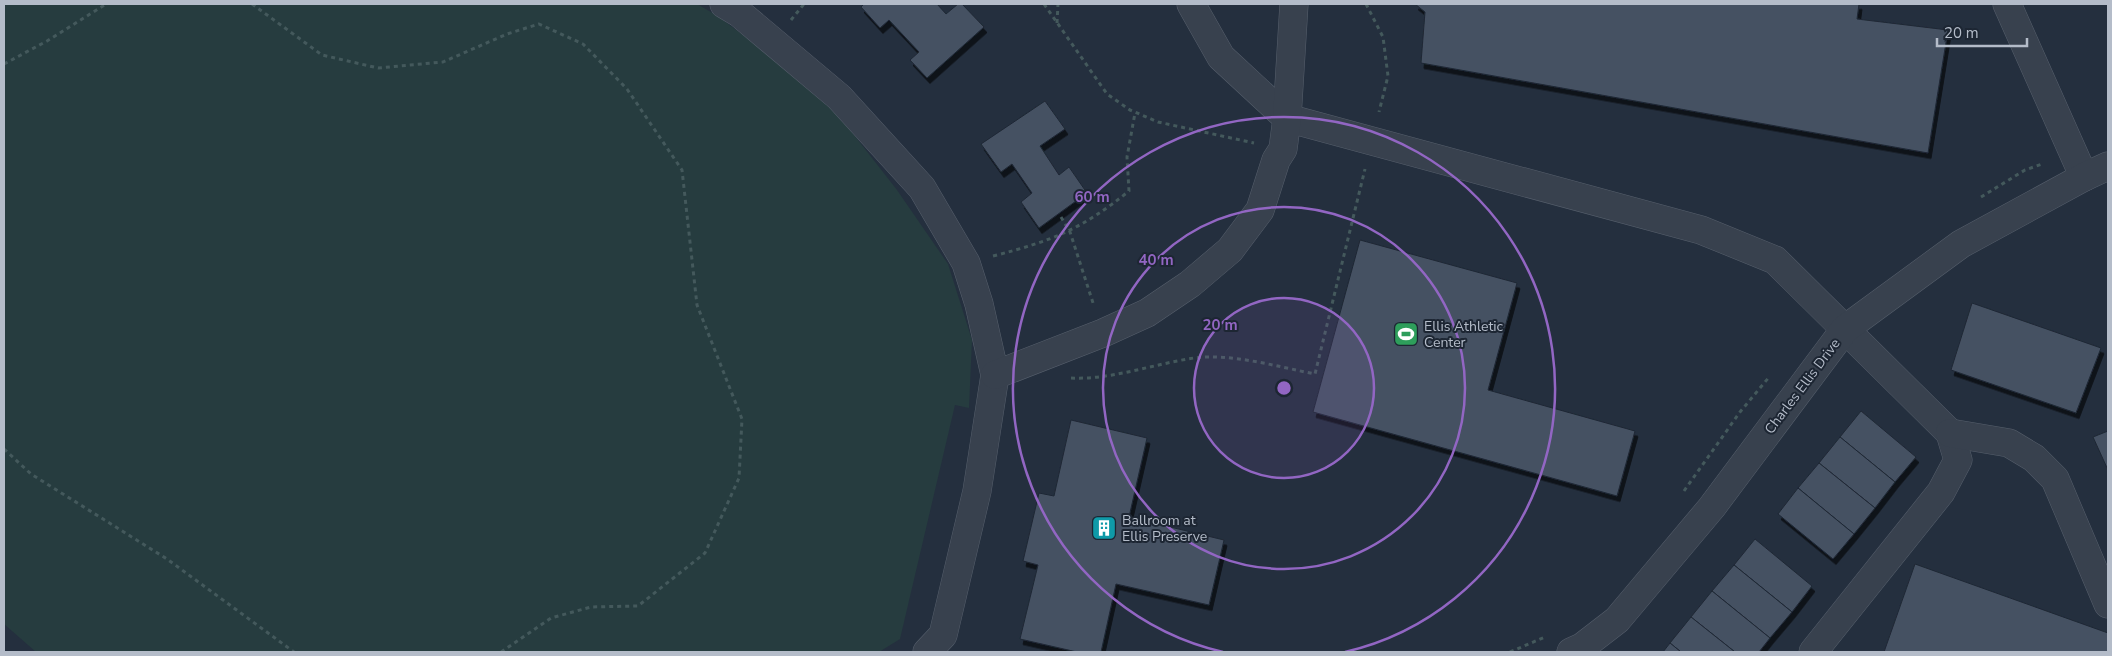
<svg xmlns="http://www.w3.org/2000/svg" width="2112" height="656" font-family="'Nunito Sans',sans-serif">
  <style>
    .green { fill: #263c3f }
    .building { fill: #455162; stroke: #1f2835; filter: url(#shadow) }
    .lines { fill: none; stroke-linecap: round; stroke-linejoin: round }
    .minor-casing { stroke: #565f6c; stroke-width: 29 }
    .path { stroke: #44595c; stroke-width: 3; stroke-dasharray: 4 4; stroke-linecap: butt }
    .minor { stroke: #38414e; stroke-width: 28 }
    .ring { fill: none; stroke: #9266c3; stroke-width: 2.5 }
    .labels { text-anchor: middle; stroke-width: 4; stroke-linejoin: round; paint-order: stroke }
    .poi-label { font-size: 14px; fill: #b4bcc9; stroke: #1d2633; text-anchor: start }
    .street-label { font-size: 14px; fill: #b4bcc9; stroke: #1d2633 }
    .centre { fill: #9266c3; stroke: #1d2633; stroke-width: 2.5 }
    .ring-label { font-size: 15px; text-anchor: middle; font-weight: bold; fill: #9266c3; stroke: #1d2633; stroke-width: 4; stroke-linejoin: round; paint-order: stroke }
  </style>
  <defs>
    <filter id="shadow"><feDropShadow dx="3" dy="5.5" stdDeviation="0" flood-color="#0009"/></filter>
  </defs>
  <rect width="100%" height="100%" fill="#242f3e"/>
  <polygon class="green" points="4,4 697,4 716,15 774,58 840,117 897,190 948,264 972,340 969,408 955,405 900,639 879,652 36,652 4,624"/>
  <g class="building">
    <polygon points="864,4 937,4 946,14 958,4 962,4 984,27 927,78 910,60 919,52 889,20 880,28 861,7"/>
    <polygon points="1415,4 1859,4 1857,19 1948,30 1928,153 1421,63 1425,12"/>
    <polygon points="1045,101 1065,129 1040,146 1059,175 1069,167 1087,193 1039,228 1021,202 1032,193 1012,164 1001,172 981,144"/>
    <polygon points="1360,240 1517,283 1488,390 1635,431 1617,496 1313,412"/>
    <polygon points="1972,303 2101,348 2076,413 1951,370"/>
    <polygon points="1861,411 1916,457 1895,482 1840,437"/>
    <polygon points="1071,420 1147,438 1129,517 1224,540 1209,605 1116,584 1101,652 1077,652 1020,639 1038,565 1023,561 1039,493 1054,496"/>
    <polygon points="2108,431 2108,470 2093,437"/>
    <polygon points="1840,437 1895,482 1875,508 1819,463"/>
    <polygon points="1819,463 1875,508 1854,534 1798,488"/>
    <polygon points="1798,488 1854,534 1833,559 1778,514"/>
    <polygon points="1755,539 1812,586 1792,612 1734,565"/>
    <polygon points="1915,564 2108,633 2108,652 1884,652"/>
    <polygon points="1734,565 1792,612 1770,638 1712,591"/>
    <polygon points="1712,591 1770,638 1759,652 1735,652 1691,617"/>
    <polygon points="1691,617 1735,652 1681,652 1670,643"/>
    <polygon points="1670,643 1681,652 1663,652"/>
  </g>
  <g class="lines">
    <defs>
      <g id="minor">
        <polyline points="724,4 739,13 839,97 922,188 966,263 979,304 995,375 977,491 943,635 927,652"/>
        <polyline points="1191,4 1221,57 1287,118 1701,230 1775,260 1950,433 1958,460 1941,492 1813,652"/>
        <polyline points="2007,4 2084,177"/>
        <polyline points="995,375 1103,333 1147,313 1190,284 1230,250 1260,210 1276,160 1283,149 1287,118 1294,4"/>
        <polyline points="1950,433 2009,443 2034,458 2055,479 2108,604"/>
        <polyline points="1571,652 1582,647 1617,620 1712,507 1845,329 1961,244 2084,177 2108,166"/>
      </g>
    </defs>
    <use href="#minor" class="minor-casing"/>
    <g class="path">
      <polyline points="252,4 322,55 378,68 443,62 507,34 539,24 583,44 627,89 682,170 697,305 742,419 739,478 705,553 638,606 591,607 551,618 501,652"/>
      <polyline points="1044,4 1107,94 1130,110 1158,122 1254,143"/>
      <polyline points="1366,4 1383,37 1388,76 1379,112"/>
      <polyline points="791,20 804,4"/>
      <polyline points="1057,23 1058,4"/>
      <polyline points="4,64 47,41 106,4"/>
      <polyline points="1981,197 2025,170 2042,164"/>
      <polyline points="1061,217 1070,232 1094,306"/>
      <path d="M993 256C1052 241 1082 229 1129 191L1127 157 1135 113"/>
      <path d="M1071 378C1112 380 1153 364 1194 358 1231 353 1279 367 1315 374L1365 169"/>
      <polyline points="4,449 31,474 167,559 294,652"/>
      <polyline points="1684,491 1740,412 1770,376"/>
      <polyline points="1510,652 1545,637"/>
    </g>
    <use href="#minor" class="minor"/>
  </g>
  <circle cx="1284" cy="388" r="90" fill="#9266c3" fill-opacity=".12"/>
  <g class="ring">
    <circle cx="1284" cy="388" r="90"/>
    <circle cx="1284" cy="388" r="181"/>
    <path d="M1223 652A271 271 0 1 1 1345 652"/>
  </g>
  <defs>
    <symbol id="stadium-square" viewBox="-11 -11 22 22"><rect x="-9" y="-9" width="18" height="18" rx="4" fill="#2e9e5b" stroke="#1d2633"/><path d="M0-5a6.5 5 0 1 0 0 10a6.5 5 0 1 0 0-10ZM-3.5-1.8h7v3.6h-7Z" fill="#fff"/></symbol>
    <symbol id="building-square" viewBox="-11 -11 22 22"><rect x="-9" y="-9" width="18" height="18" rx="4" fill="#0f9aa8" stroke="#1d2633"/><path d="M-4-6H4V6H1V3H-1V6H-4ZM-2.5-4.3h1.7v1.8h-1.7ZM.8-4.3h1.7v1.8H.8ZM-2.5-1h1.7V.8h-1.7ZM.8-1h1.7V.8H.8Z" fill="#fff"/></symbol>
  </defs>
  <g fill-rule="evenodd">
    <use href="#stadium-square" x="1392" y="320" width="28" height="28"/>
    <use href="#building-square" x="1090" y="514" width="28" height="28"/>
  </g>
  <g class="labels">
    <g class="poi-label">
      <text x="1424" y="331">Ellis Athletic<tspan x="1424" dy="16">Center</tspan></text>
      <text x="1122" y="525">Ballroom at<tspan x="1122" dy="16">Ellis Preserve</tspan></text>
    </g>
    <g class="street-label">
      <text transform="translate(1802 386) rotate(-53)" y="5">Charles Ellis Drive</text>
    </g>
  </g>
  <circle cx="1284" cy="388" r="8" class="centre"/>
  <g class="ring-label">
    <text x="1092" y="202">60 m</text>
    <text x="1156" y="265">40 m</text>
    <text x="1220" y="330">20 m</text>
  </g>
  <rect width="2112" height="656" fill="none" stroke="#b4bcc9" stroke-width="10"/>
  <path d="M1937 38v8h90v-8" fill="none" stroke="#b4bcc9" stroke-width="2.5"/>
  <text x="1944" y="38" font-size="15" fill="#b4bcc9" stroke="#1d2633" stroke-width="4" paint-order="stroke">20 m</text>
</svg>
